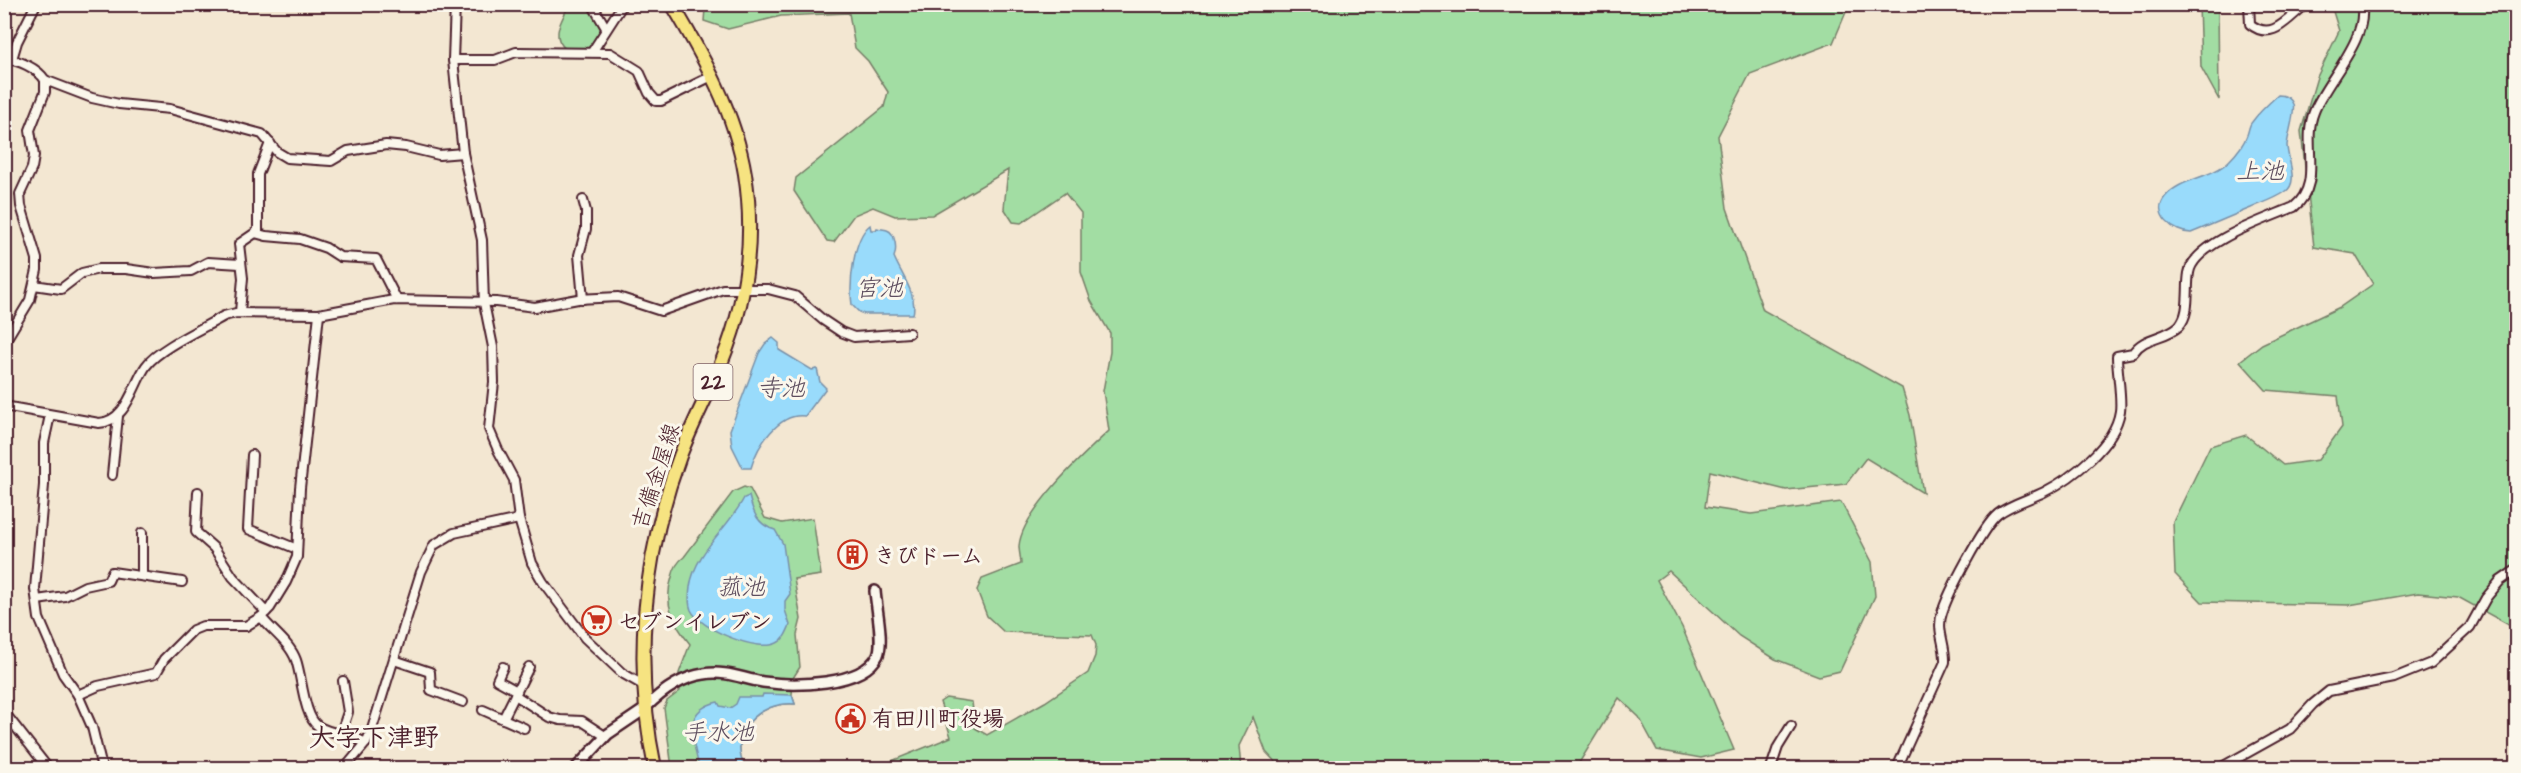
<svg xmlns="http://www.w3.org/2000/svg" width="2521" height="773" font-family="'Architects Daughter','Klee One',sans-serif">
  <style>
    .green { fill: #a2dda3; stroke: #767e67; stroke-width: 1.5 }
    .water { fill: #99dbfb; stroke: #7990a8; stroke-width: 1.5 }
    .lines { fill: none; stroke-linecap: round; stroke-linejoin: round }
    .minor-casing { stroke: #4a1f2b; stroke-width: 12 }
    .tertiary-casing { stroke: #4a1f2b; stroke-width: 14 }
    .primary-casing { stroke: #4a1f2b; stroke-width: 16 }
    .minor { stroke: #fbf7ec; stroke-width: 8 }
    .tertiary { stroke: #fbf7ec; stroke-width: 9 }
    .primary { stroke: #f6e381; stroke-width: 12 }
    .labels { text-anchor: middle; stroke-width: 6; stroke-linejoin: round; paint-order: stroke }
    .shield { fill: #fbf7ec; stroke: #7f6065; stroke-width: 1.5 }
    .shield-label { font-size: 21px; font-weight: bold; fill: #4a1f2b }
    .street-label { font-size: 22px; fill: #4a1f2b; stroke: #fbf7ec }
    .poi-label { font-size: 22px; font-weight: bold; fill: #4a1f2b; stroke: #fbf7ec; text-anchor: start }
    .water-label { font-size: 24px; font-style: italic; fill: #5e4e5f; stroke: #fbf7ec }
    .quarter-label { font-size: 26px; font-weight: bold; fill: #4a1f2b; stroke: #fbf7ec }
  </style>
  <rect width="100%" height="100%" fill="#f3e7d2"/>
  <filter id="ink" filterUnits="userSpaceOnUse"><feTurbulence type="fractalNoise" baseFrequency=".0167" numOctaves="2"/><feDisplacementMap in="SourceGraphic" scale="12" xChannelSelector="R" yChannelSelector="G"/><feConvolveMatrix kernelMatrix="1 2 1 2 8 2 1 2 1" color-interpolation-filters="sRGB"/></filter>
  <g filter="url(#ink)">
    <g class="green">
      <path d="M713 4 1849 5 1833 43 1750 74 1718 136 1727 208 1763 310 1902 388 1910 415 1923 493 1866 458 1846 484 1786 490 1710 471 1705 507 1751 514 1841 502 1872 562 1875 596 1840 671 1819 676 1775 659 1739 636 1669 571 1657 580 1682 627 1734 750 1701 758 1657 750 1639 717 1619 698 1576 768H1281L1266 752 1253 717 1239 746 1241 768H883L884 764 951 737 940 702 946 698 972 702 975 728 987 735 1045 702 1088 673 1095 656 1096 645 1092 635 1004 632 987 616 977 590 982 579 1021 564C1021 559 1019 552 1019 546 1022 511 1083 455 1109 431L1103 391 1110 352V333L1091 301 1081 272V213L1065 193 1021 223 1013 222 1004 208 1008 170 932 215 895 216 873 207 854 215 834 242 827 241 794 191 796 178 884 107 888 92 868 61 855 48 849 13 781 16 728 29 704 21 705 9Z"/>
      <path d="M569 5H596L607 22 590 48 566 49C549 36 563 19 569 5Z"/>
      <polygon points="2199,5 2218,5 2219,100 2201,67"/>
      <polygon points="2331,5 2516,5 2516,629 2458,597 2418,593 2349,605 2202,602 2175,574 2173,522 2210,446 2246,435 2283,465 2318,460 2342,427 2338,396 2266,390 2240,361 2262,344 2340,307 2373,284 2355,254 2314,247 2301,131 2317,77 2339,31"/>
      <path d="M744 487 750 489 765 518 782 523 813 518 821 575 794 579 801 619 797 635 800 667 793 678 792 695 795 704C759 701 727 733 745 768H672L664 708 667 701 680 691 679 673 690 644C673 623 663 604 672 577 674 568 677 562 684 557L733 492Z"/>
    </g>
    <g class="water">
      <path d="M2278 95C2284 95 2290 97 2293 104 2296 110 2288 135 2287 145 2287 160 2300 182 2285 192 2275 199 2262 203 2251 208 2231 216 2211 225 2191 233 2174 233 2151 214 2165 197 2180 178 2211 179 2229 161 2236 154 2244 144 2247 135 2249 130 2249 125 2252 122 2259 112 2269 103 2278 95Z"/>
      <path d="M870 225 871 230H876L877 228C880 229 884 229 887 230 896 233 897 250 894 257 901 274 918 296 913 314H864L859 312 852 305C849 284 853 238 870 225Z"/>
      <path d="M773 338 779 343V350L812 370 817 369 820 382 826 388 805 416C779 412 757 446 751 468H743L732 446 730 430 759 353 765 344Z"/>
      <path d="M749 496C753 513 758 525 775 530L783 544 790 594 785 601V610L790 625C787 632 784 640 777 643 758 653 700 629 691 610 688 603 689 594 690 587 695 551 729 528 744 498Z"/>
      <path d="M763 694 792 695 795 704C759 701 727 733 745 768H699C694 741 680 710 718 702L720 706 730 708 736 704 739 697H762Z"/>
    </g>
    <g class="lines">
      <defs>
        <g id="minor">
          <polyline points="455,4 453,60 463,153 482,240 484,303 493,347 494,382 489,429 498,450 514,480 519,519 532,563 543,582 585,638 622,673 643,685"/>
          <polyline points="592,4 606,28"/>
          <path d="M2249 4 2250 24C2272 42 2287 19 2306 4"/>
          <polyline points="592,52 623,4"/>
          <polyline points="12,59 17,42 36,4"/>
          <path d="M4 60C17 58 38 69 45 80L92 98 119 104 170 109 262 134 277 152 287 158 331 161 348 151 386 145 406 147 439 155 463 153"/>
          <polyline points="453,60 495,60 516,52 610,53 639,71 649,93 656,101 661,101 712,76"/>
          <polyline points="583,200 586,211 586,229 579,255 583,299"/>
          <polyline points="255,233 266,236 300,239 326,248 340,257 376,259 397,300"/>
          <polyline points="34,285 61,289 82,273 99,269 126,269 154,273 191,271 208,262 240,264"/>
          <polyline points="240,312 243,278 239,244 258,231 258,174 270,143"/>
          <path d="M319 314 300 488 297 557 286 582 270 608 261 617C272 631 290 643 296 660 302 677 304 717 318 726 332 735 351 734 366 743"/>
          <polyline points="4,343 30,300 37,270 37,259 21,206 20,194 32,168 34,156 30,130 45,92 45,80"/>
          <path d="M4 406 99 423C127 422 133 384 146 366 159 348 204 328 224 316L236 313 319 314 394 300 496 302 535 307 578 299 618 297 661 311 723 289H768L795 296 823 320 841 332 854 337 909 333"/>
          <polyline points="50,415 44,443 44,485 35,589 39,618 63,674 78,695 92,727 102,768"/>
          <polyline points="252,455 248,529 297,549"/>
          <polyline points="112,475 118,416"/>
          <polyline points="198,492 196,532 214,548 233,577 266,612"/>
          <polyline points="142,576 142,533"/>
          <polyline points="37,600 65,596 85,586 108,581 112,572 182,582"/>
          <polyline points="394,660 430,672 431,690 463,702"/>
          <polyline points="503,667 497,680 517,691"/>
          <polyline points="78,695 98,686 156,673 164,659 193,630 203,626 246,626 261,617"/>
          <polyline points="515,695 549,717 560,720 582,721 605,736"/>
          <polyline points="483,710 524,728"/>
          <polyline points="4,712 48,768"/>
          <polyline points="503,719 529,667"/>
          <polyline points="341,733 348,712 343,681"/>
          <polyline points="345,768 366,743 372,729 421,572 434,545 454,533 519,519"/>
          <polyline points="1771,768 1778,747 1791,726"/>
          <path d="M1897 768 1945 662C1946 645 1936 630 1942 613 1948 593 1983 526 1998 514 2011 504 2030 499 2044 492 2072 478 2115 445 2120 411 2122 398 2117 371 2117 356L2133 353C2144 336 2165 339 2179 326 2191 313 2186 290 2189 273 2193 243 2269 218 2294 207 2324 183 2301 144 2314 112 2325 82 2370 38 2361 4"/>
          <polyline points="2220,768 2290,729 2313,704 2329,691 2394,678 2431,663 2470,627 2486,598 2500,581 2516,570"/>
        </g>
        <g id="tertiary">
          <path d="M645 708C661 692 681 677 704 674 725 670 743 679 763 682 792 686 863 687 878 655 884 641 876 606 875 591"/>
          <polyline points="576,768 608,734 645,709"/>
        </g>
        <path id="primary" d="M655 768C633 664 643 556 680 456 692 424 709 393 722 361 746 302 755 238 745 174 735 112 704 58 672 4"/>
      </defs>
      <use href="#minor" class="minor-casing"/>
      <use href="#tertiary" class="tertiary-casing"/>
      <use href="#primary" class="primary-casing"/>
      <use href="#minor" class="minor"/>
      <use href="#tertiary" class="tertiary"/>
      <use href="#primary" class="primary"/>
    </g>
  </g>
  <defs>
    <symbol id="building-ring" viewBox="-11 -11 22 22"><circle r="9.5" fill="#fbf7ec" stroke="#c8321e" stroke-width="1.5"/><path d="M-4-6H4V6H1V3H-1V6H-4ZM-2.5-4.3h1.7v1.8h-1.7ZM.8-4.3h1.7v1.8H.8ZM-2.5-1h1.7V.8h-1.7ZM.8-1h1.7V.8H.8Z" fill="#c8321e"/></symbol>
    <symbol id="supermarket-ring" viewBox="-11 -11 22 22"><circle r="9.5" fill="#fbf7ec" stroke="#c8321e" stroke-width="1.5"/><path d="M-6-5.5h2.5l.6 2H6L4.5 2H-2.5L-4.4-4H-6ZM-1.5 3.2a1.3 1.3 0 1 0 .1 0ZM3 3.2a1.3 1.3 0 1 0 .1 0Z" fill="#c8321e"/></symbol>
    <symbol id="civic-ring" viewBox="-11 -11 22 22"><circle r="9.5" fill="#fbf7ec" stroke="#c8321e" stroke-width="1.5"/><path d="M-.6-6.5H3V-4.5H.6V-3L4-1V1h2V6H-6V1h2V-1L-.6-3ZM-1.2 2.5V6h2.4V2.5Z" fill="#c8321e"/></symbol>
  </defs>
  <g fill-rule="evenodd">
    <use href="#building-ring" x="836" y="538" width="33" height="33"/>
    <use href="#supermarket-ring" x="580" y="604" width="33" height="33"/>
    <use href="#civic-ring" x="834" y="702" width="33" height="33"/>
  </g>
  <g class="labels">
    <rect class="shield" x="693.5" y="364" width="39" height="36" rx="4.5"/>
    <g class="shield-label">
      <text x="713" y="389">22</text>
    </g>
    <g class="street-label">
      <text transform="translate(655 476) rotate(-72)" y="8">吉備金屋線</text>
    </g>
    <g class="poi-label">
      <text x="874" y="563">きびドーム</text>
      <text x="618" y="629">セブンイレブン</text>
      <text x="872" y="726">有田川町役場</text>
    </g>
    <g class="water-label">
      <text x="2260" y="179">上池</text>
      <text x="879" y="296">宮池</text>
      <text x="781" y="396">寺池</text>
      <text x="741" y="595">菰池</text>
      <text x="718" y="740">手水池</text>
    </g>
    <g class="quarter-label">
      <text x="374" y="746">大字下津野</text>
    </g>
  </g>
  <rect width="2521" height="773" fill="none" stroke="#fbf7ec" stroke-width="24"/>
  <rect x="12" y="12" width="2497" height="749" fill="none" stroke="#4a1f2b" stroke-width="2" filter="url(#ink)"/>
</svg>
